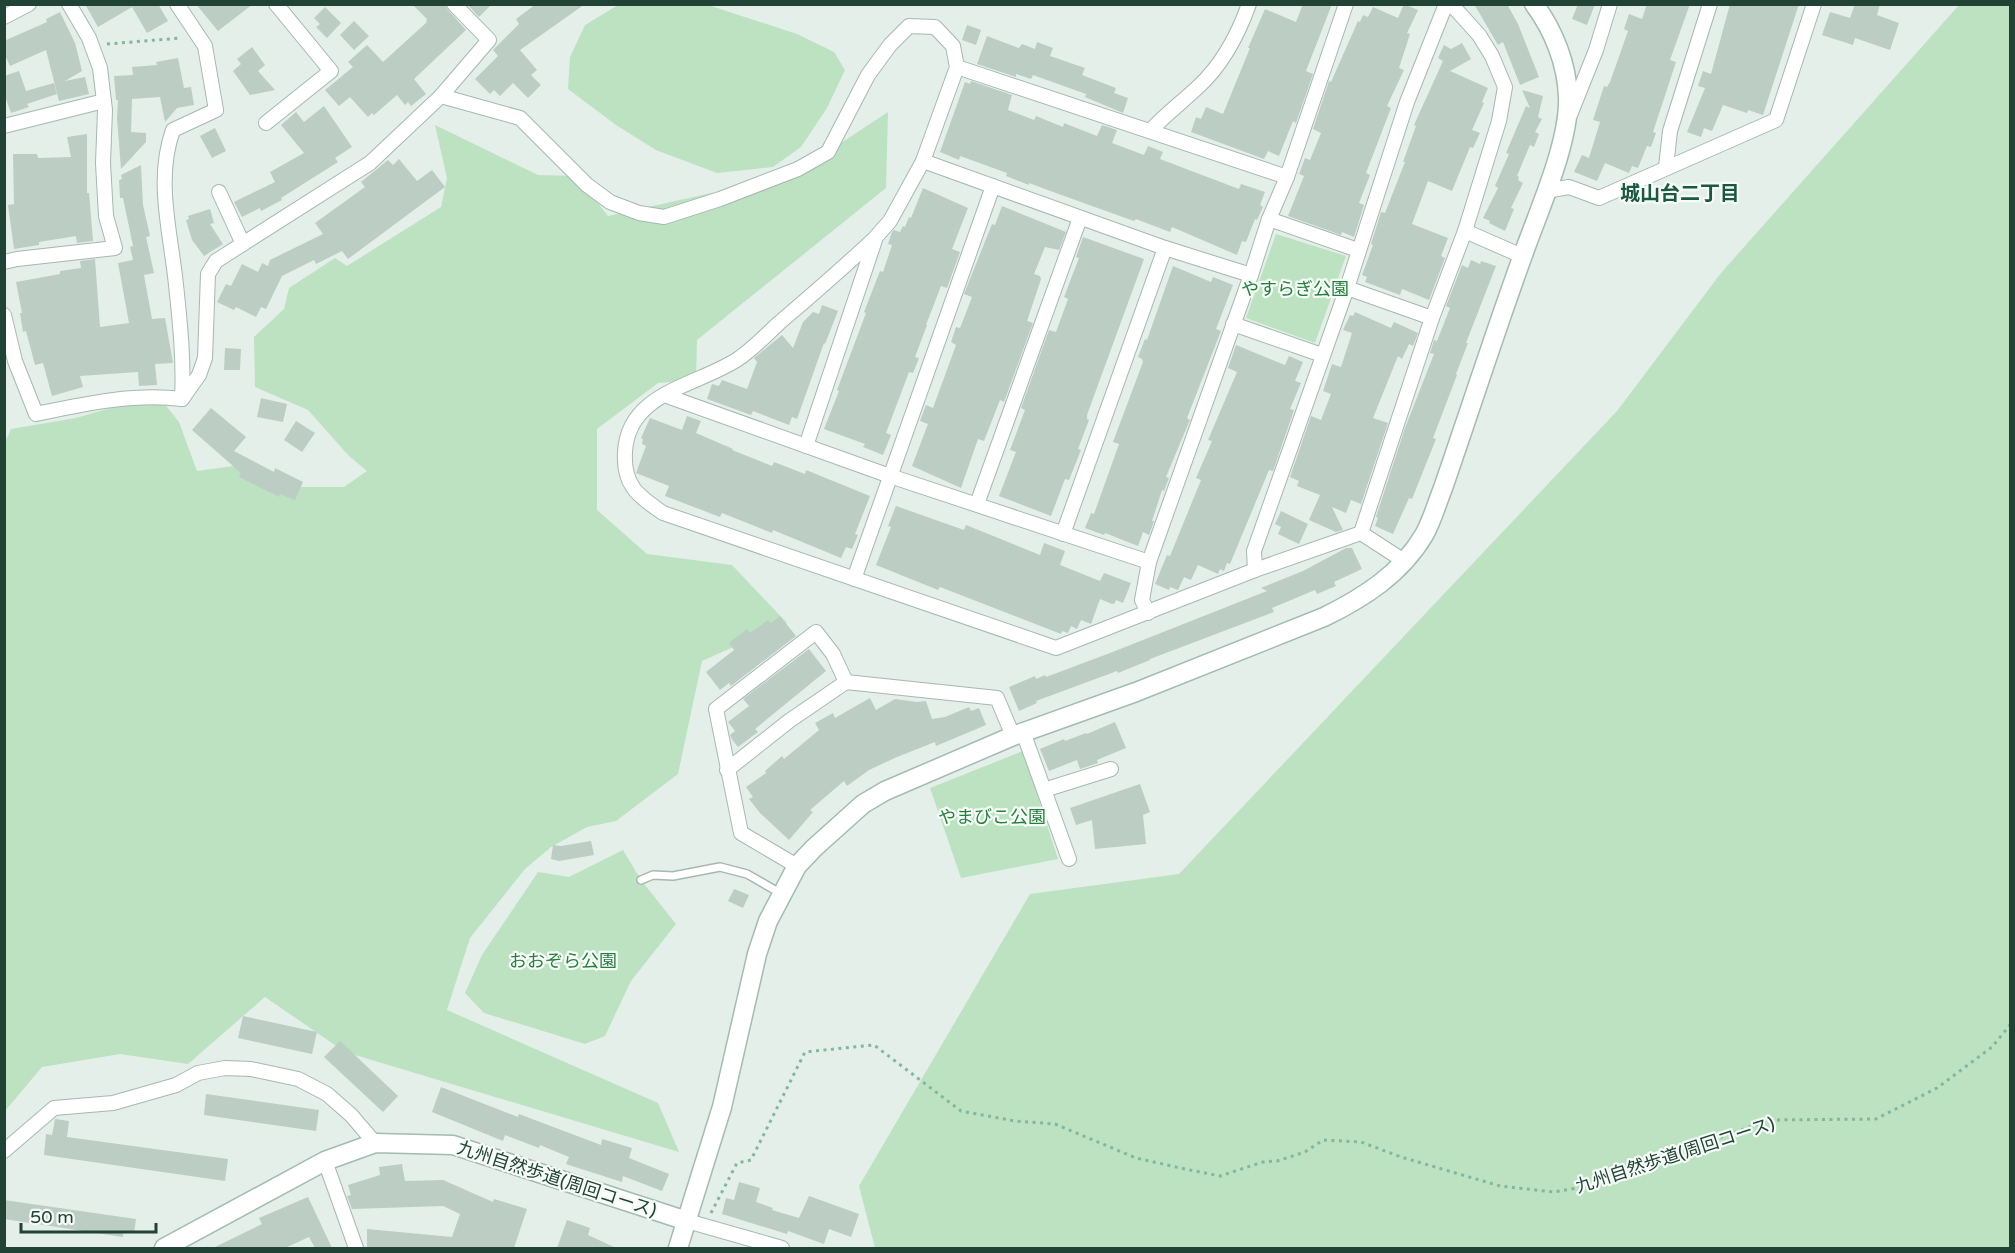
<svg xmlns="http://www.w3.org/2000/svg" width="2015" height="1253" font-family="'Varela Round','Noto Sans JP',sans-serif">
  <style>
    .green { fill: #bce2c1 }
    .building { fill: #bccdc4 }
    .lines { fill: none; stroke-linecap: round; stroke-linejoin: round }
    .lane-casing { stroke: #a6b8b0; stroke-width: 10 }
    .street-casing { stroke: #a6b8b0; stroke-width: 16 }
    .secondary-casing { stroke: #a2bcaf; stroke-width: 21 }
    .path { stroke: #82b69f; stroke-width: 3; stroke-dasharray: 3 4.5; stroke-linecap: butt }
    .lane { stroke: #fff; stroke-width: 7 }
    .street { stroke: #fff; stroke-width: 14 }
    .secondary { stroke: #fff; stroke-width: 18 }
    .labels { text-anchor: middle; stroke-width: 4.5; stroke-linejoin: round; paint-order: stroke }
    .park-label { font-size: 18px; fill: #277f3e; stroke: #f6fbf8 }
    .street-label { font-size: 18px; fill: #214336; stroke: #f6fbf8 }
    .neighbourhood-label { font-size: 20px; font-weight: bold; fill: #1b5841; stroke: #f6fbf8 }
  </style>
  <rect width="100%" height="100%" fill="#e4efe9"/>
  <g class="green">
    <polygon points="620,4 708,5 797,34 834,52 845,70 827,108 801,147 773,167 717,173 656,150 616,125 568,89 570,57 585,25"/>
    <polygon points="1959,5 2010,5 2010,1248 875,1248 859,1186 1030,894 1179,874 1617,411 1721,273"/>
    <polygon points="888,112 886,188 697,340 696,380 658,383 597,429 597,510 647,554 732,565 787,623 702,661 678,774 616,821 587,827 551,847 525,869 470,938 447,1010 658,1103 679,1152 345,1052 265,997 188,1064 120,1054 42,1067 5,1111 4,444 11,429 76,418 135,401 160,398 179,422 197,471 234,466 288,487 344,487 367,471 348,455 308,410 255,387 254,337 284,309 289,288 335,258 347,266 441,207 447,178 435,125 538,175 577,176 608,216 792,175"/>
    <polygon points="1276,234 1346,256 1315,343 1246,318"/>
    <polygon points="1023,751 1058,859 961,878 930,788"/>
    <polygon points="623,850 641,880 676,924 631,981 605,1036 585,1044 484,1013 465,993 482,955 538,872 569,877"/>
  </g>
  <g class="building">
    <polygon points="85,4 158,4 168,21 147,33 132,7 98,27"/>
    <polygon points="196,4 253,4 218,31"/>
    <polygon points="412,4 445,4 448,10 466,30 414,79 426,94 411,106 408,102 405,105 397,95 374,115 372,113 368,117 350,97 339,106 325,90 353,67 348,62 367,45 383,62 426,23 427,19"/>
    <polygon points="467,4 492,4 479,17"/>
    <polygon points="536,4 585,4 520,50 537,70 531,75 541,85 528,98 513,83 500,96 494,90 490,94 475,79 498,56 493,50 519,24 516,19"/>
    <polygon points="1303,4 1332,4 1306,71 1313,74 1296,123 1293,121 1279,156 1268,151 1264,159 1191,132 1196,117 1201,119 1206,107 1223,114 1250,48 1248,48 1265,9 1296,22"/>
    <polygon points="1404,4 1418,10 1407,33 1410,34 1399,68 1404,70 1387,106 1391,108 1366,173 1370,175 1359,203 1364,205 1354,237 1342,232 1341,235 1288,216 1304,176 1299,174 1305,158 1310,160 1321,133 1313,129 1329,81 1331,82 1358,21 1360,22 1363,15 1368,17 1373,7 1398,18"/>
    <polygon points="1474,4 1507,4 1518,24 1539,77 1520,85 1503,42 1498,45"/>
    <polygon points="1578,4 1595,4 1587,25 1572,19"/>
    <polygon points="1647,4 1690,4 1670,60 1676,62 1653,132 1656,133 1651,147 1647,146 1638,168 1632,166 1629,173 1605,163 1597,181 1574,172 1582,155 1589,158 1600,122 1593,120 1604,86 1607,87 1610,82 1628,31 1624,29 1629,14 1642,19"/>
    <polygon points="1730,4 1799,4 1763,115 1748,110 1747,113 1723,105 1712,131 1704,128 1701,137 1687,132 1705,88 1698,86 1703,71 1711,74"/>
    <polygon points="1855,4 1880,4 1877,15 1899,23 1890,50 1855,38 1853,45 1822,35 1830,12 1850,18"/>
    <polygon points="325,7 341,23 327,38 316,27 320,24 314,18"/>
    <polygon points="60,12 75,43 82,71 65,81 85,77 89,94 59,101 46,50 10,66 4,53 4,41 47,22 46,19"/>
    <polygon points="354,21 369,36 354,50 340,35"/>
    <polygon points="967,25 981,30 976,45 962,40"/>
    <polygon points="987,36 1019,48 1022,44 1035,49 1037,42 1053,48 1050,56 1085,68 1082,75 1116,88 1114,93 1128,98 1123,113 1085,97 1086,94 1033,75 1031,79 1016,74 1016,77 977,64"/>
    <polygon points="1462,43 1471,59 1450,71 1488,88 1482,102 1484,103 1472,130 1480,133 1473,148 1470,147 1452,191 1428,181 1412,224 1448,238 1441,256 1445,258 1429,300 1402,289 1400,295 1365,282 1367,277 1362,275 1373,245 1371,244 1381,212 1385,213 1405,162 1403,162 1416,126 1414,125 1443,61 1438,58 1444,45 1451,49"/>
    <polygon points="252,47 265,65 258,71 275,90 250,95 233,71 241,64 237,59"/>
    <polygon points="178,58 184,88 191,87 194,105 177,108 165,122 160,97 132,99 131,132 146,133 146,142 121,169 117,118 118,100 116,100 114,76 133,75 132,67 157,65 156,62"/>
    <polygon points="19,71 26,91 54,83 57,94 27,104 29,107 11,113 4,93 4,76"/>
    <polygon points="971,81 1012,95 1008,110 1034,120 1036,116 1063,127 1064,123 1097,136 1102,125 1117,130 1112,143 1144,155 1148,146 1163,152 1160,159 1239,189 1241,184 1265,192 1260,205 1263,207 1257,220 1255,219 1246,242 1242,241 1237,255 1172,227 1170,232 1136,219 1134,221 1064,196 1029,183 1029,185 1006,176 1007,173 960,156 959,160 940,152 965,82 970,84"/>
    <polygon points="1522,90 1543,96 1538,117 1542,119 1535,132 1539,134 1534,147 1530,145 1517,176 1519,177 1518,180 1523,183 1511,208 1514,209 1505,231 1489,223 1490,221 1483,218 1498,188 1495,186 1509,154 1506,153 1526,106 1530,108"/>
    <polygon points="324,106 352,147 335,158 338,162 281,198 282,200 261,211 260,208 242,217 234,202 275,182 270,172 304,153 281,125 296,112 304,122"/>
    <polygon points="215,128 226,151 212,158 200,136"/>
    <polygon points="87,134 87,193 89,193 93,241 77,243 76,236 39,242 39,245 14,249 8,205 14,204 13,154 37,154 38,158 71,157 67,137"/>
    <polygon points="399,159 417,181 432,170 445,187 348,259 342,251 316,264 314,260 282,276 266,309 261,307 256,317 236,307 234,310 217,302 226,284 231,286 242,264 258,272 262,263 268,266 270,260 323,234 315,223 365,187 361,182 388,160 393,165"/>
    <polygon points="141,165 143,205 150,236 146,237 154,273 144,275 152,319 165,318 173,363 155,364 157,385 139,386 138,372 80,376 83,387 52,396 43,363 35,365 26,331 23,332 20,313 22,313 16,282 60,274 60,271 81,268 80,261 95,259 100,327 129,323 118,263 133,260 130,247 133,246 123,198 120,198 119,180 122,179 121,175"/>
    <polygon points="923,188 968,208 952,249 960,252 947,288 941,286 926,325 927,325 915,357 919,358 913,373 909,372 886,433 891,435 883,455 863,447 865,444 824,429 839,391 837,390 866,313 864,312 880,271 883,272 892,245 888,244 892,232 894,230 900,232 903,226 905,227 909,217 911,218"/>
    <polygon points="1002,206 1066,232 1059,250 1045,247 1034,274 1040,276 1041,279 1027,321 1033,323 1004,402 1000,400 984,441 978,439 961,488 912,466 928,424 920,421 926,405 933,408 956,345 951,342 956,327 960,328 972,297 964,294 992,224 995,225"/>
    <polygon points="210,209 214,223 210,224 223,244 204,256 192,240 186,220 189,219 188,216"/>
    <polygon points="1083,237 1144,259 1087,415 1087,419 1089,420 1078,449 1081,450 1069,480 1065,479 1051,516 999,496 1016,452 1010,450 1025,410 1021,408 1049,330 1056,332 1068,299 1064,297 1079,258 1076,257"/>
    <polygon points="1471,260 1480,264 1481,261 1496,266 1466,343 1468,343 1456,374 1457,375 1433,438 1436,439 1412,499 1409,498 1393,534 1375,526 1378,518 1376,517 1405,428 1434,354 1430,353 1434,340 1437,341 1450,308 1446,306 1462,265 1468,268"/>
    <polygon points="1173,266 1211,282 1213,277 1233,285 1216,329 1221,331 1187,418 1190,420 1189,422 1166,477 1169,478 1164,491 1162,490 1152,521 1154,521 1149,535 1143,532 1138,546 1105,533 1104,535 1085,528 1091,513 1094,514 1119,444 1113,442 1143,362 1142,359 1138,357 1145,339 1147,340"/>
    <polygon points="822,305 838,311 825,344 824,343 797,419 792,417 789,425 753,411 751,415 707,399 712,384 719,386 722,380 747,389 757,362 754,358 782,335 793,348 803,322 813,312 819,314"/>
    <polygon points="1355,312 1391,328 1394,322 1418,333 1413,346 1409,344 1402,359 1398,356 1373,418 1388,423 1361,504 1351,500 1346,513 1332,507 1343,530 1336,532 1309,520 1320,495 1297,486 1299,481 1290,477 1311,416 1321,420 1331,394 1323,391 1332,364 1341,367 1352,333 1343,330 1350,315 1353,316"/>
    <polygon points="1236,345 1285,365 1289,356 1303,362 1295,381 1301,383 1290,409 1294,410 1273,471 1269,470 1230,564 1227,563 1224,571 1220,569 1218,574 1198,565 1191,580 1184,577 1178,590 1170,587 1169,590 1155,584 1167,555 1170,556 1201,480 1196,478 1212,441 1208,440 1237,372 1228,368"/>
    <polygon points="225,348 241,349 240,370 224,370"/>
    <polygon points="261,398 287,404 283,422 257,417"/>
    <polygon points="211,408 246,437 234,451 274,472 275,468 303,482 295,500 280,494 279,497 239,477 241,473 192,430"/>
    <polygon points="687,416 701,421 696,433 733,449 732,450 772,466 774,462 805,474 806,470 870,496 855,534 858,535 852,549 846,547 841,558 773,530 772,533 722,513 720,517 665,496 669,486 636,473 646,446 642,444 643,439 641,438 650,418 682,430"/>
    <polygon points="296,421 315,433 302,452 284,440"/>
    <polygon points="896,506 964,530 966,525 1040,555 1044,543 1065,551 1060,565 1100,581 1104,573 1131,583 1123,603 1116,600 1115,603 1112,604 1100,599 1091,624 1081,620 1077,629 1071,626 1068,633 1062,631 1061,634 940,587 938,590 876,565 891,527 888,526"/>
    <polygon points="1281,511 1308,524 1299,544 1278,534 1281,527 1275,524"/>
    <polygon points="1346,548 1352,548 1362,569 1334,582 1336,586 1317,594 1315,590 1272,608 1274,612 1150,659 1150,660 1118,673 1117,671 1036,701 1037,703 1019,711 1009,687 1035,676 1036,679 1045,675 1046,677 1110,653 1267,591 1261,588 1303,571"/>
    <polygon points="780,616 796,636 731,686 729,683 720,690 706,672 734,650 729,643 747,629 750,633 768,620 771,623"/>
    <polygon points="809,649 826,671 755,729 758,732 738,747 731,738 730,735 735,731 728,722 749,706 743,699"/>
    <polygon points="870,698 876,710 895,699 917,702 926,701 932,719 945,717 969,707 971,711 979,708 986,725 936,746 935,742 897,757 869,770 847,786 844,781 810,810 813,812 789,840 760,813 749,799 753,797 746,787 766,773 765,771 782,756 784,759 819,730 815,723 833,713 835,718"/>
    <polygon points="1115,722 1126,748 1097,760 1098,763 1080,769 1077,760 1049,771 1040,749 1064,739 1065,741 1086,733 1087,734"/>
    <polygon points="1140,784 1150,812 1143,815 1146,844 1095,849 1092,820 1076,825 1070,808"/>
    <polygon points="591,841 594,855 559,861 551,859 553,845 561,846"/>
    <polygon points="734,889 749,895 743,908 728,901"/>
    <polygon points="243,1016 317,1032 312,1054 238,1038"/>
    <polygon points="340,1041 398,1096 383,1112 324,1057"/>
    <polygon points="441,1087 518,1117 519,1114 601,1145 602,1139 632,1148 629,1158 669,1174 662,1191 623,1176 622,1182 575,1167 566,1164 569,1157 540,1145 539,1148 505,1135 503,1141 432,1112"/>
    <polygon points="206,1094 319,1110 316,1131 204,1115"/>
    <polygon points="55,1119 69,1121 67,1137 228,1159 225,1181 44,1155 46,1134 52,1135"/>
    <polygon points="402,1164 405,1181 443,1180 493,1202 494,1199 527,1209 514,1248 367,1248 367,1229 452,1237 460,1214 443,1206 352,1209 347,1196 351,1195 348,1185 380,1175 379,1167"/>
    <polygon points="739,1182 760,1188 756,1202 773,1208 772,1210 799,1218 809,1196 859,1214 851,1237 829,1229 824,1244 788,1231 787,1234 722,1214 726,1198 734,1200"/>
    <polygon points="308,1197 332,1248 315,1248 309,1237 285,1248 213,1248 262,1224 259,1218"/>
    <polygon points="4,1200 136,1219 134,1233 123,1231 123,1237 4,1219"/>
    <polygon points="567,1220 590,1228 588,1235 616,1248 557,1248"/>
  </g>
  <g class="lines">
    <defs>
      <polyline id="lane" points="641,880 653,875 673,876 720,867 747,874 780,893"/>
      <g id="street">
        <path d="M177 4 205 46 216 110 173 130C155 180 171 234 176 285 180 322 184 361 182 399"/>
        <polyline points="4,17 29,4"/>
        <polyline points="957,67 1287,177"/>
        <path d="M441 96 520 118 587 185 610 202 639 213 664 217 720 199 798 169 828 152 868 75 890 45 909 26 935 27 953 46 957 67 923 161 890 221 875 238C844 267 812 295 779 323 766 335 753 349 738 359 697 386 628 392 625 452 623 485 637 495 663 513L1056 648 1255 570 1361 533 1404 561"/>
        <polyline points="1570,115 1596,50 1610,4"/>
        <polyline points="266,123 331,71 276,4"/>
        <polyline points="4,126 104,101"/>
        <path d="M1150 131C1165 115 1182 102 1198 87 1222 65 1238 35 1249 4"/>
        <polyline points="923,161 1165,248 1251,275"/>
        <polyline points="1666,167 1670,131 1710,4"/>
        <polyline points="1546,191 1569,187 1599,198 1776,120 1814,4"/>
        <polyline points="219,192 243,244"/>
        <polyline points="1269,219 1358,250"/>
        <polyline points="1465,231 1522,256"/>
        <polyline points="4,262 17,259 115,248 106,216 103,163 105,110 100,68 89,38 69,4"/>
        <polyline points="1347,288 1432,318"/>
        <path d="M4 315 15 361 36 414C84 404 133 393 182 399"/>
        <polyline points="1233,324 1322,355"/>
        <polyline points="664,395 890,476 1149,562"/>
        <polyline points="182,399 199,375 205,358 208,274 216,261 370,163 441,96 489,40 454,4"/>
        <polyline points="806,446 875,240"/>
        <polyline points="977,504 1080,218"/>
        <polyline points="1361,533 1432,318 1465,231 1499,121 1505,87 1492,56 1479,35 1451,4"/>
        <polyline points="1063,534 1165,248"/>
        <polyline points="1255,570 1254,551 1347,288 1407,102 1446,4"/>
        <polyline points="854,579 993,186"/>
        <polyline points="1148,613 1142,600 1149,562 1251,275 1269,219 1287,177 1346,4"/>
        <polyline points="1023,732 1069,859"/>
        <polyline points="727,770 789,721 846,682 997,698 1013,736"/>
        <polyline points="1044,790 1111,769"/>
        <polyline points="797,866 741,833 716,709 816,632 833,654 846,682"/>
        <polyline points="4,1151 54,1108 113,1103 176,1085 198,1073 225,1068 251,1069 298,1079 327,1094 351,1115 375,1143"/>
        <polyline points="325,1161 356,1248"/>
        <polyline points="687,1221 782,1248"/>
      </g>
      <g id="secondary">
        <polyline points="164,1248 325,1161 375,1143 453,1145 687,1221"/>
        <path d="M678 1248 722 1107 757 954 768 921 797 866 814 848 863 804 885 791 1013 736 1136 692 1324 617C1363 598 1401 574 1424 535 1432 521 1437 503 1443 488 1470 410 1495 332 1523 255 1538 212 1570 142 1568 97 1567 64 1554 31 1534 4"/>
      </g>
    </defs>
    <use href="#lane" class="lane-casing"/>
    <use href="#street" class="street-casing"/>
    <use href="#secondary" class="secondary-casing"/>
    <g class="path">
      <polyline points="107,44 181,38"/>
      <polyline points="711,1213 737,1163 751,1160 805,1052 874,1045 961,1111 1015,1121 1055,1124 1136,1158 1185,1169 1220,1176 1263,1162 1277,1161 1305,1152 1323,1140 1361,1142 1401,1157 1500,1186 1554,1192 1584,1187 1769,1120 1876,1119 1937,1088 1992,1047 2010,1025"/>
    </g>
    <use href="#lane" class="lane"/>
    <use href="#street" class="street"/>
    <use href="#secondary" class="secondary"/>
  </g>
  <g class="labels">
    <g class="park-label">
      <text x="1295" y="295">やすらぎ公園</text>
      <text x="992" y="823">やまびこ公園</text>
      <text x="563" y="967">おおぞら公園</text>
    </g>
    <g class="street-label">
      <text transform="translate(1675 1155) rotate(-18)" y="6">九州自然歩道(周回コース)</text>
      <text transform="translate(557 1179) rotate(18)" y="6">九州自然歩道(周回コース)</text>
    </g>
    <g class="neighbourhood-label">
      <text x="1680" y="200">城山台二丁目</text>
    </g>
  </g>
  <rect width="2015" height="1253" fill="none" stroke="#214336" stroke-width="12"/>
  <path d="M21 1223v9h135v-9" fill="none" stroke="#214336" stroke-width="3"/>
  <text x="30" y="1223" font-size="18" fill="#214336" stroke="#f6fbf8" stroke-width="4.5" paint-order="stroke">50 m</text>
</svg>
